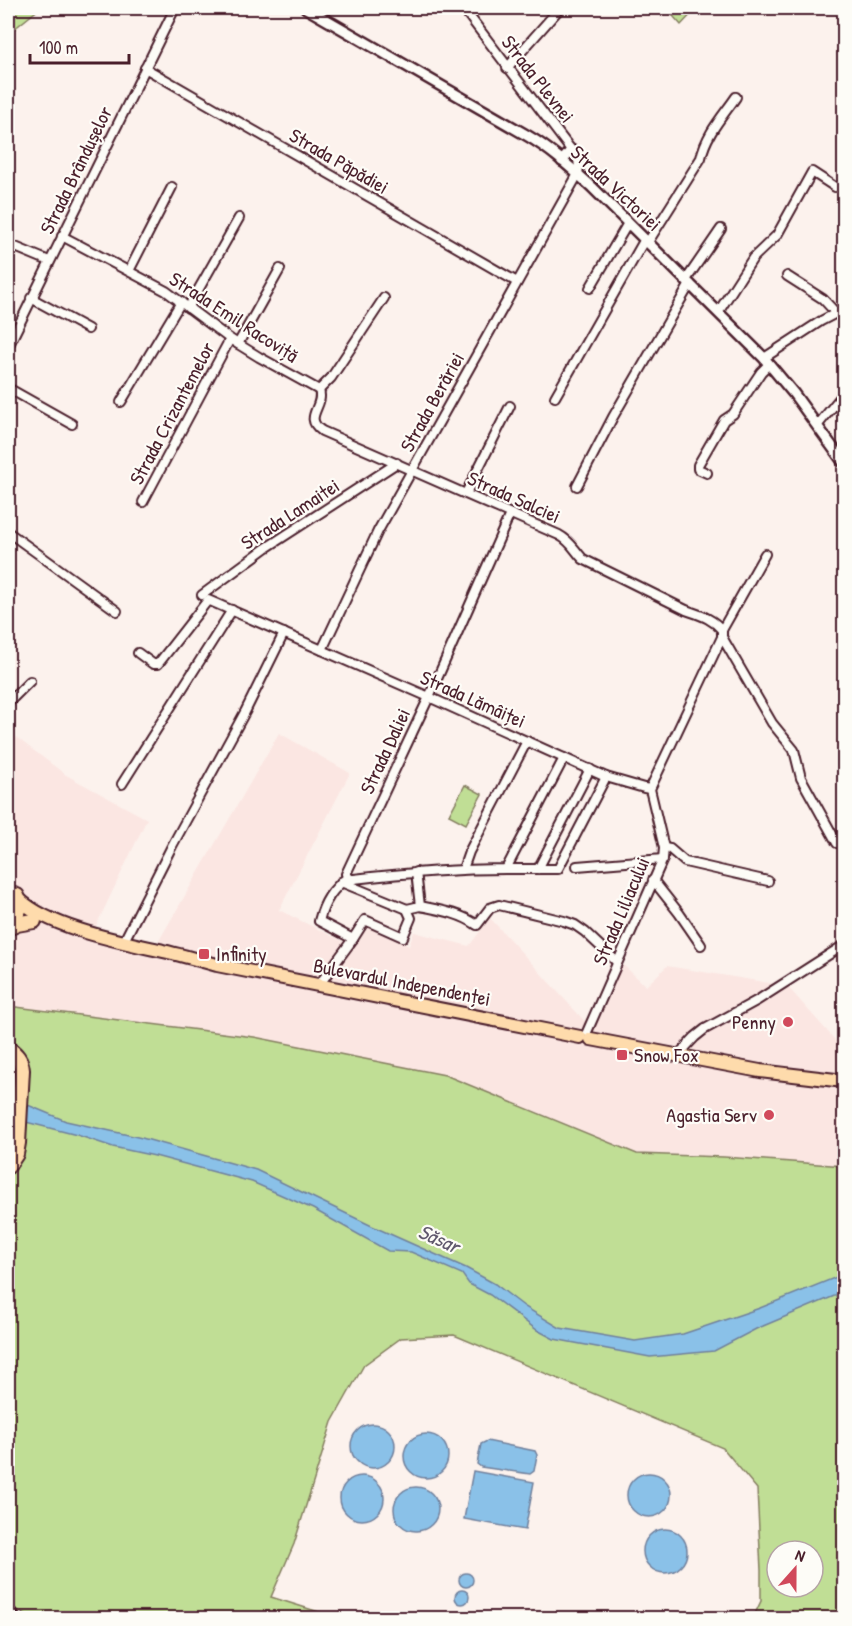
<svg xmlns="http://www.w3.org/2000/svg" width="852" height="1626" font-family="'Patrick Hand',sans-serif">
  <style>
    .built { fill: #fbe6e2 }
    .green { fill: #c0de95; stroke: #857e60; stroke-width: 1.5; fill-rule: evenodd }
    .water { fill: #8ac1e8; stroke: #70809c; stroke-width: 1.5 }
    .lines { fill: none; stroke-linecap: round; stroke-linejoin: round }
    .minor-casing { stroke: #4a1f2b; stroke-width: 12 }
    .tertiary-casing { stroke: #4a1f2b; stroke-width: 14 }
    .primary-casing { stroke: #4a1f2b; stroke-width: 16 }
    .trunk-casing { stroke: #4a1f2b; stroke-width: 18 }
    .minor { stroke: #fdfcf7; stroke-width: 8 }
    .tertiary { stroke: #fdfcf7; stroke-width: 9 }
    .primary { stroke: #fedbac; stroke-width: 12 }
    .trunk { stroke: #fedbac; stroke-width: 14 }
    .rail-casing { stroke: #4a1f2b; stroke-width: 4.5 }
    .rail { stroke: #fdfcf7; stroke-width: 2; stroke-dasharray: 7; stroke-linecap: butt }
    .poi-dot { fill: #d1495b; stroke: #fdfcf7; stroke-width: 2 }
    .labels { text-anchor: middle; stroke-width: 4.5; stroke-linejoin: round; paint-order: stroke }
    .street-label { font-size: 20px; fill: #4a1f2b; stroke: #fdfcf7 }
    .poi-label { font-size: 20px; fill: #4a1f2b; stroke: #fdfcf7; text-anchor: start }
    .water-label { font-size: 21px; font-style: italic; fill: #60586d; stroke: #fdfcf7 }
  </style>
  <rect width="100%" height="100%" fill="#fcf2ed"/>
  <filter id="ink" filterUnits="userSpaceOnUse"><feTurbulence type="fractalNoise" baseFrequency=".0167" numOctaves="2"/><feDisplacementMap in="SourceGraphic" scale="12" xChannelSelector="R" yChannelSelector="G"/><feConvolveMatrix kernelMatrix="1 2 1 2 8 2 1 2 1" color-interpolation-filters="sRGB"/></filter>
  <g filter="url(#ink)">
    <polygon class="built" points="8,731 66,775 147,819 95,928 157,944 279,733 350,773 279,910 352,946 367,927 409,946 414,932 469,946 490,918 591,1028 620,962 646,986 667,966 787,986 844,1050 844,1166 724,1157 637,1154 445,1075 254,1037 8,1006"/>
    <g class="green">
      <polygon points="8,8 40,8 8,34"/>
      <polygon points="666,8 697,8 681,25"/>
      <polygon points="465,785 482,794 466,824 449,815"/>
      <path d="M8 1006 254 1037 445 1075 637 1154 724 1157 844 1166V1618H753L761 1601V1570L757 1489 723 1448 454 1335 401 1338 364 1365 332 1422 294 1544 271 1597 338 1618H8ZM777 1551H813V1587H777Z"/>
    </g>
    <g class="water">
      <polygon points="23,1103 66,1121 142,1138 256,1170 372,1226 466,1268 495,1284 525,1307 560,1328 635,1341 683,1334 760,1308 844,1274 844,1292 756,1329 714,1351 650,1357 554,1339 537,1330 490,1295 469,1284 462,1274 411,1252 388,1251 313,1209 252,1182 155,1156 113,1147 77,1135 18,1120 8,1121 8,1105"/>
      <circle cx="373" cy="1446" r="22"/>
      <circle cx="426" cy="1456" r="22"/>
      <polygon points="487,1441 535,1451 537,1455 534,1471 530,1474 481,1467 477,1464 481,1444"/>
      <polygon points="473,1471 534,1482 525,1530 464,1519"/>
      <circle cx="649" cy="1495" r="22"/>
      <circle cx="362" cy="1498" r="22"/>
      <circle cx="416" cy="1509" r="22"/>
      <circle cx="665" cy="1551" r="22"/>
      <circle cx="466" cy="1580" r="7"/>
      <circle cx="462" cy="1597" r="7"/>
    </g>
    <g class="lines">
      <defs>
        <g id="minor">
          <polyline points="145,68 517,282"/>
          <polyline points="507,68 560,8"/>
          <polyline points="62,236 166,291 230,339 259,357 319,390 331,378 384,298"/>
          <path d="M648 242 701 158C706 134 723 116 736 97"/>
          <polyline points="8,244 49,261"/>
          <polyline points="129,271 172,187"/>
          <polyline points="787,276 823,299 836,313"/>
          <polyline points="686,280 721,229"/>
          <polyline points="590,288 628,223"/>
          <polyline points="31,298 88,329"/>
          <polyline points="188,308 239,218"/>
          <polyline points="719,311 753,258 777,235 812,172 835,187"/>
          <polyline points="238,344 280,269"/>
          <polyline points="8,347 175,8"/>
          <polyline points="764,358 821,321 844,309"/>
          <polyline points="8,388 72,424"/>
          <path d="M319 390C325 407 302 417 322 431L559 535C572 542 574 550 583 559L686 610C700 615 712 618 722 630"/>
          <polyline points="555,397 645,239"/>
          <polyline points="121,402 181,302"/>
          <polyline points="817,426 844,393"/>
          <polyline points="707,473 698,469 698,465 724,420 733,414 761,372 769,364"/>
          <polyline points="577,486 613,417 690,284"/>
          <polyline points="466,493 510,406"/>
          <polyline points="143,502 230,339"/>
          <path d="M510 514 429 697 346 874 350 879H354C405 873 455 869 506 869L564 758"/>
          <polyline points="8,532 117,611"/>
          <polyline points="202,595 266,548 397,463"/>
          <polyline points="722,635 722,630 765,554"/>
          <polyline points="322,650 378,531 578,174 579,167 578,159 463,8"/>
          <polyline points="138,653 153,664 158,664 208,600 429,697 606,777 644,788 650,789"/>
          <polyline points="8,703 30,681"/>
          <polyline points="122,784 232,610"/>
          <polyline points="664,848 670,849 685,862 768,881"/>
          <polyline points="577,866 663,859"/>
          <polyline points="463,869 469,852 527,741"/>
          <polyline points="506,869 558,869 606,777"/>
          <polyline points="538,869 590,769"/>
          <path d="M416 872 420 906C440 910 460 913 477 925L490 908 499 905 564 921 575 925 585 932 617 962"/>
          <path d="M348 877C332 889 324 902 319 921L353 939"/>
          <polyline points="653,880 679,913 701,945"/>
          <polyline points="341,882 407,909"/>
          <polyline points="123,943 172,846 245,712 284,633"/>
          <polyline points="319,985 353,939 365,920 403,937 411,918 407,909 420,906"/>
          <polyline points="587,1032 663,859 664,848 650,789 722,637 772,723 794,750 801,778 837,843"/>
          <polyline points="678,1055 695,1037 705,1029 758,1000 844,945"/>
        </g>
        <g id="tertiary">
          <path d="M306 8 528 136C552 150 572 169 592 187L764 358 794 394 844 463"/>
          <polyline points="562,161 571,150"/>
        </g>
        <g id="primary">
          <path d="M19 899C49 928 123 942 163 951 181 955 199 960 217 965L580 1037"/>
          <polyline points="591,1039 760,1071 844,1081"/>
        </g>
        <g id="trunk">
          <polyline points="8,893 17,896 21,906 16,915 8,918"/>
          <polyline points="8,928 17,924 34,921"/>
          <path d="M8 1048C16 1054 21 1059 22 1070L18 1143 16 1154 8 1166"/>
        </g>
      </defs>
      <use href="#minor" class="minor-casing"/>
      <use href="#tertiary" class="tertiary-casing"/>
      <use href="#primary" class="primary-casing"/>
      <use href="#trunk" class="trunk-casing"/>
      <use href="#minor" class="minor"/>
      <use href="#tertiary" class="tertiary"/>
      <use href="#primary" class="primary"/>
      <use href="#trunk" class="trunk"/>
      <defs>
        <polyline id="rail" points="8,1606 27,1618"/>
      </defs>
      <use href="#rail" class="rail-casing"/>
      <use href="#rail" class="rail"/>
    </g>
  </g>
  <g class="poi-dot">
    <rect x="198" y="948" width="12" height="12" rx="3"/>
    <circle cx="788" cy="1022" r="6"/>
    <rect x="616" y="1049" width="12" height="12" rx="3"/>
    <circle cx="769" cy="1115" r="6"/>
  </g>
  <g class="labels">
    <g class="street-label">
      <text transform="translate(538 79) rotate(52)" y="7">Strada Plevnei</text>
      <text transform="translate(339 161) rotate(30)" y="7">Strada Păpădiei</text>
      <text transform="translate(76 170) rotate(-64)" y="7">Strada Brândușelor</text>
      <text transform="translate(616 188) rotate(43)" y="7">Strada Victoriei</text>
      <text transform="translate(234 317) rotate(33)" y="7">Strada Emil Racoviță</text>
      <text transform="translate(432 402) rotate(-61)" y="7">Strada Berăriei</text>
      <text transform="translate(172 413) rotate(-62)" y="7">Strada Crizantemelor</text>
      <text transform="translate(514 497) rotate(24)" y="7">Strada Salciei</text>
      <text transform="translate(290 514) rotate(-33)" y="7">Strada Lamaitei</text>
      <text transform="translate(473 699) rotate(24)" y="7">Strada Lămâiței</text>
      <text transform="translate(385 751) rotate(-65)" y="7">Strada Daliei</text>
      <text transform="translate(621 911) rotate(-67)" y="7">Strada Liliacului</text>
      <text transform="translate(402 982) rotate(11)" y="7">Bulevardul Independenței</text>
    </g>
    <g class="poi-label">
      <text x="216" y="961">Infinity</text>
      <text x="776" y="1029" text-anchor="end">Penny</text>
      <text x="634" y="1062">Snow Fox</text>
      <text x="757" y="1122" text-anchor="end">Agastia Serv</text>
    </g>
    <g class="water-label">
      <text transform="translate(439 1239) rotate(24)" y="7">Săsar</text>
    </g>
  </g>
  <rect width="852" height="1626" fill="none" stroke="#fdfcf7" stroke-width="30"/>
  <rect x="15" y="15" width="822" height="1596" fill="none" stroke="#4a1f2b" stroke-width="2" filter="url(#ink)"/>
  <g transform="translate(795 1569) rotate(21)"><circle r="28" fill="#fdfcf7" stroke="#b5a4a5" stroke-width="1.5"/>
  <path d="M0-4.5L10 22L0 15L-10 22Z" fill="#d1495b"/>
  <text y="-9" font-size="16" font-weight="bold" text-anchor="middle" fill="#4a1f2b">N</text>
  </g>
  <path d="M30 54v9h99v-9" fill="none" stroke="#4a1f2b" stroke-width="3"/>
  <text x="39" y="54" font-size="18" fill="#4a1f2b" stroke="#fdfcf7" stroke-width="4.5" paint-order="stroke">100 m</text>
</svg>
